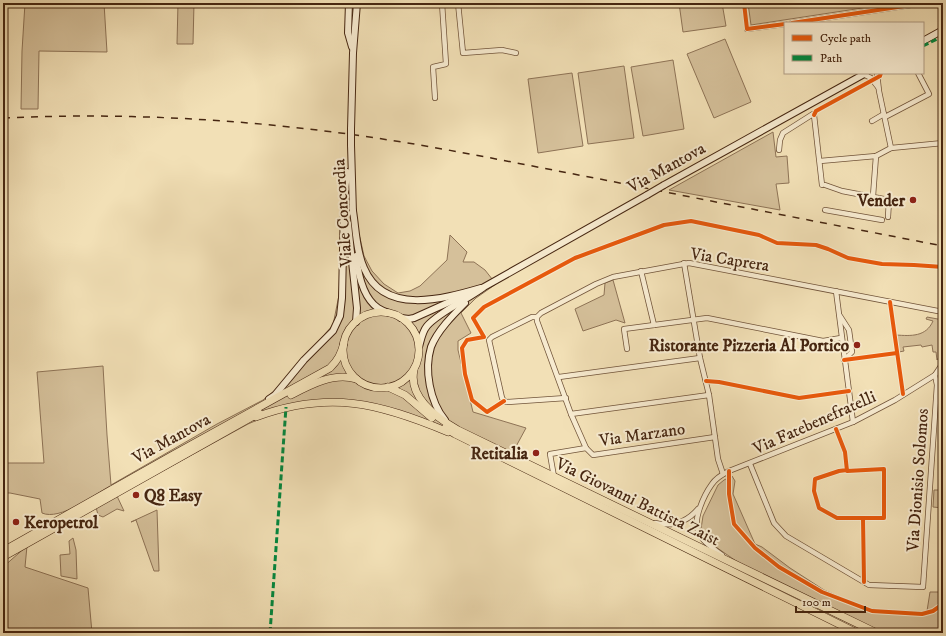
<svg xmlns="http://www.w3.org/2000/svg" width="946" height="636" font-family="'IM FELL DW Pica',serif">
  <style>
    .green { fill: #d5c09a; stroke: #8e7356 }
    .lines { fill: none; stroke-linecap: round; stroke-linejoin: round }
    .minor-casing { stroke: #71543a; stroke-width: 6 }
    .secondary-casing { stroke: #462611; stroke-width: 8 }
    .primary-casing { stroke: #462611; stroke-width: 8 }
    .minor { stroke: #f7ebd0; stroke-width: 4.5 }
    .secondary { stroke: #f7ebd0; stroke-width: 6 }
    .primary { stroke: #f2e0b6; stroke-width: 7 }
    .rail { stroke: #462611; stroke-width: 1.5; stroke-dasharray: 7 7; stroke-linecap: butt }
    .secondary-bridge-casing { stroke: #462611; stroke-width: 8; stroke-linecap: butt }
    .secondary-bridge { stroke: #f7ebd0; stroke-width: 6 }
    .quiet { stroke: #00873e; stroke-width: 3; stroke-dasharray: 6 3; stroke-linecap: butt }
    .cycleway-casing { stroke: #f7ebd0; stroke-width: 6 }
    .cycleway { stroke: #e8590c; stroke-width: 4 }
    .poi-dot { fill: #8f2418; stroke: #f7ebd0; stroke-width: 1.5 }
    .labels { text-anchor: middle; stroke-width: 4; stroke-linejoin: round; paint-order: stroke }
    .street-label { font-size: 17px; fill: #462611; stroke: #f7ebd0 }
    .poi-label { font-size: 17px; font-weight: bold; fill: #462611; stroke: #f7ebd0; text-anchor: end }
  </style>
  <rect width="100%" height="100%" fill="#f2e0b6"/>
  <filter id="stains"><feTurbulence type="fractalNoise" baseFrequency=".005" numOctaves="4"/><feColorMatrix values="0 0 0 0 .2 0 0 0 0 .09 0 0 0 0 .02 0 0 0 .5 -.17"/></filter>
  <radialGradient id="worn" r=".72"><stop offset=".6" stop-color="#630" stop-opacity="0"/><stop offset="1" stop-color="#630" stop-opacity=".3"/></radialGradient>
  <g class="green">
    <polygon points="25,3 104,3 107,52 39,51 38,109 21,109 22,51"/>
    <polygon points="178,3 194,3 193,44 177,44"/>
    <polygon points="679,3 722,3 726,26 683,32"/>
    <polygon points="748,3 895,3 751,25"/>
    <polygon points="725,39 751,102 714,118 687,54"/>
    <polygon points="673,60 684,129 643,136 631,67"/>
    <polygon points="624,66 634,138 588,144 578,73"/>
    <polygon points="572,73 583,146 538,153 528,79"/>
    <polygon points="773,132 776,157 787,156 789,183 776,184 780,210 669,190"/>
    <path d="M346 209H350L360 238 364 256 372 271 384 284 398 293 410 291 420 286 447 260 450 235 467 252 463 262H474L485 270 496 284 476 298 461 313 471 333 458 341V350L473 412 526 428 513 452 389 408 310 401 276 412 248 424 117 496 124 511 117 509 103 517 98 515 96 507 117 496 110 486C94 495 60 521 42 513L40 499 10 493H3V463H44L37 372 103 366 107 435 111 485 217 424 263 400 274 391 333 325 339 295Z"/>
    <polygon points="613,280 625,323 616,320 583,331 575,309 604,295 605,283"/>
    <path d="M927 317 943 320V351L937 360 936 352H933L932 345 922 347 921 345 903 347 904 351 899 352 896 335C911 336 926 337 933 321L926 319Z"/>
    <polygon points="732,476 735,481 733,494 755,544 762,547 790,568 824,590 866,608 885,611 923,612 927,611 930,592 943,592 943,633 884,633 742,565 710,543 705,538 701,529 703,516 718,485 724,480"/>
    <polygon points="934,490 943,490 943,508 933,507"/>
    <polygon points="610,508 870,633 862,633 724,567"/>
    <polygon points="157,510 159,571 154,571 136,520 131,522"/>
    <polygon points="73,538 76,550 77,579 61,576 60,555 70,554 69,541"/>
    <polygon points="27,546 25,567 88,588 92,633 3,633 3,567"/>
  </g>
  <g class="lines">
    <defs>
      <g id="minor">
        <polyline points="458,3 463,53 502,50 516,53"/>
        <polyline points="792,23 924,3"/>
        <polyline points="747,29 785,24"/>
        <polyline points="877,73 879,91 891,148"/>
        <polyline points="863,74 871,78 878,87"/>
        <polyline points="435,98 433,67 446,64 442,3"/>
        <polyline points="885,117 929,94 918,73"/>
        <polyline points="872,121 884,114"/>
        <polyline points="779,150 780,140 783,133 813,114 814,115 822,185"/>
        <polyline points="820,161 876,156 891,148 943,143"/>
        <polyline points="825,185 842,191 889,200 888,217"/>
        <polyline points="873,196 876,156"/>
        <polyline points="825,210 882,220"/>
        <polyline points="684,263 700,358 709,395 718,459 723,474"/>
        <polyline points="641,271 654,325"/>
        <polyline points="836,291 853,422"/>
        <polyline points="840,316 849,330 852,352 844,360"/>
        <polyline points="537,317 532,317 492,337 489,340 502,398 504,401 507,402 566,398"/>
        <polyline points="627,349 624,329 707,318 823,341 841,338"/>
        <polyline points="559,377 700,358"/>
        <polyline points="571,414 709,395"/>
        <polyline points="586,448 571,414 537,321 537,317 541,313 596,284 613,277 689,263 943,312"/>
        <polyline points="750,464 774,523 786,536 869,585 923,587 937,385 935,375"/>
        <polyline points="554,477 550,454 586,448 593,455 715,437"/>
        <path d="M655 523C673 527 687 522 698 509"/>
        <path d="M722 555C713 548 702 542 698 531 693 519 704 495 712 484 716 478 723 474 729 471L853 422 895 400 935 375 943 363"/>
      </g>
      <g id="secondary">
        <polyline points="349,3 348,33 352,47"/>
        <polyline points="923,41 943,30"/>
        <polyline points="351,129 353,53 357,3"/>
        <polyline points="351,145 353,213"/>
        <polyline points="664,185 866,73"/>
        <path d="M353 211C356 229 356 251 364 268 384 316 443 299 481 288"/>
        <polyline points="348,224 357,308 356,322"/>
        <path d="M356 256C358 273 363 298 378 308 381 310 386 312 389 313"/>
        <polyline points="401,318 409,319 414,318 465,295"/>
        <path d="M419 347C421 340 422 332 427 326 438 313 468 299 484 287L647 195"/>
        <polyline points="269,399 275,395 304,360 333,331 340,316 342,298 344,203 347,172"/>
        <path d="M445 420C430 402 424 370 431 347 437 331 453 315 465 303"/>
      </g>
      <g id="primary">
        <circle cx="381" cy="350" r="38"/>
        <path d="M414 370C408 397 437 418 458 430L877 633"/>
        <polyline points="388,387 405,395 432,418"/>
        <path d="M291 395C310 385 334 372 356 379"/>
        <path d="M256 417C329 390 379 403 448 432"/>
        <polyline points="445,428 455,434 857,633"/>
        <path d="M3 551 171 456 330 368C338 360 341 354 344 343"/>
        <polyline points="3,557 259,413"/>
      </g>
    </defs>
    <use href="#minor" class="minor-casing"/>
    <use href="#secondary" class="secondary-casing"/>
    <use href="#primary" class="primary-casing"/>
    <use href="#minor" class="minor"/>
    <use href="#secondary" class="secondary"/>
    <use href="#primary" class="primary"/>
    <path class="rail" d="M3 118C132 112 262 120 389 140 460 151 530 166 600 179 715 202 829 224 943 246"/>
    <defs>
      <g id="secondary-bridge">
        <polyline points="351,129 351,145"/>
        <polyline points="647,195 664,185"/>
      </g>
    </defs>
    <use href="#secondary-bridge" class="secondary-bridge-casing"/>
    <use href="#secondary-bridge" class="secondary-bridge"/>
    <g class="quiet">
      <polyline points="923,46 943,36"/>
      <polyline points="270,633 286,407"/>
    </g>
    <defs>
      <g id="cycleway">
        <polyline points="744,3 747,29 785,24"/>
        <polyline points="792,23 924,3"/>
        <polyline points="814,115 816,111 880,76 881,73"/>
        <polyline points="890,302 903,394"/>
        <polyline points="844,360 897,353"/>
        <polyline points="706,381 719,382 799,398 849,391"/>
        <polyline points="504,401 487,412 472,400 465,374 462,348 467,340 484,337 473,318 484,307 575,258 664,225 691,221 759,235 777,243 816,245 828,249 848,258 882,264 914,265 943,267"/>
        <polyline points="836,429 845,452 847,471 884,469 884,518 837,518 819,508 814,491 815,479 839,471 847,470"/>
        <polyline points="729,471 729,494 734,524 755,548 779,567 822,592 872,611 922,614 933,611 943,604"/>
        <polyline points="863,518 864,582"/>
      </g>
    </defs>
    <use href="#cycleway" class="cycleway-casing"/>
    <use href="#cycleway" class="cycleway"/>
  </g>
  <g class="poi-dot">
    <circle cx="913" cy="200" r="4"/>
    <circle cx="857" cy="345" r="4"/>
    <circle cx="536" cy="453" r="4"/>
    <circle cx="136" cy="495" r="4"/>
    <circle cx="16" cy="522" r="4"/>
  </g>
  <g class="labels">
    <g class="street-label">
      <text transform="translate(666 167) rotate(-29)" y="6">Via Mantova</text>
      <text transform="translate(342 213) rotate(-94)" y="6">Viale Concordia</text>
      <text transform="translate(730 259) rotate(9)" y="6">Via Caprera</text>
      <text transform="translate(814 422) rotate(-24)" y="6">Via Fatebenefratelli</text>
      <text transform="translate(642 434) rotate(-8)" y="6">Via Marzano</text>
      <text transform="translate(171 438) rotate(-29)" y="6">Via Mantova</text>
      <text transform="translate(917 480) rotate(-86)" y="6">Via Dionisio Solomos</text>
      <text transform="translate(638 501) rotate(26)" y="6">Via Giovanni Battista Zaist</text>
    </g>
    <g class="poi-label">
      <text x="905" y="206">Vender</text>
      <text x="849" y="351">Ristorante Pizzeria Al Portico</text>
      <text x="528" y="459">Retitalia</text>
      <text x="144" y="501" text-anchor="start">Q8 Easy</text>
      <text x="24" y="528" text-anchor="start">Keropetrol</text>
    </g>
  </g>
  <rect width="946" height="636" fill="none" stroke="#f2e0b6" stroke-width="16"/>
  <rect x="4" y="4" width="938" height="628" fill="none" stroke="#462611" stroke-width="2"/>
  <rect x="8" y="8" width="930" height="620" fill="none" stroke="#462611"/>
  <rect x="784" y="22" width="140" height="52" fill="#f7ebd0" stroke="#b09c84"/>
  <rect x="792" y="35" width="20" height="6" fill="#e8590c" stroke="#b09c84"/>
  <text x="820" y="42" font-size="12" fill="#462611">Cycle path</text>
  <rect x="792" y="55" width="20" height="6" fill="#00873e" stroke="#b09c84"/>
  <text x="820" y="62" font-size="12" fill="#462611">Path</text>
  <path d="M796 606v6h69v-6" fill="none" stroke="#462611" stroke-width="2"/>
  <text x="802" y="606" font-size="12" fill="#462611" stroke="#f7ebd0" stroke-width="3" paint-order="stroke">100 m</text>
  <rect width="100%" height="100%" filter="url(#stains)"/>
  <rect width="100%" height="100%" fill="url(#worn)"/>
</svg>
